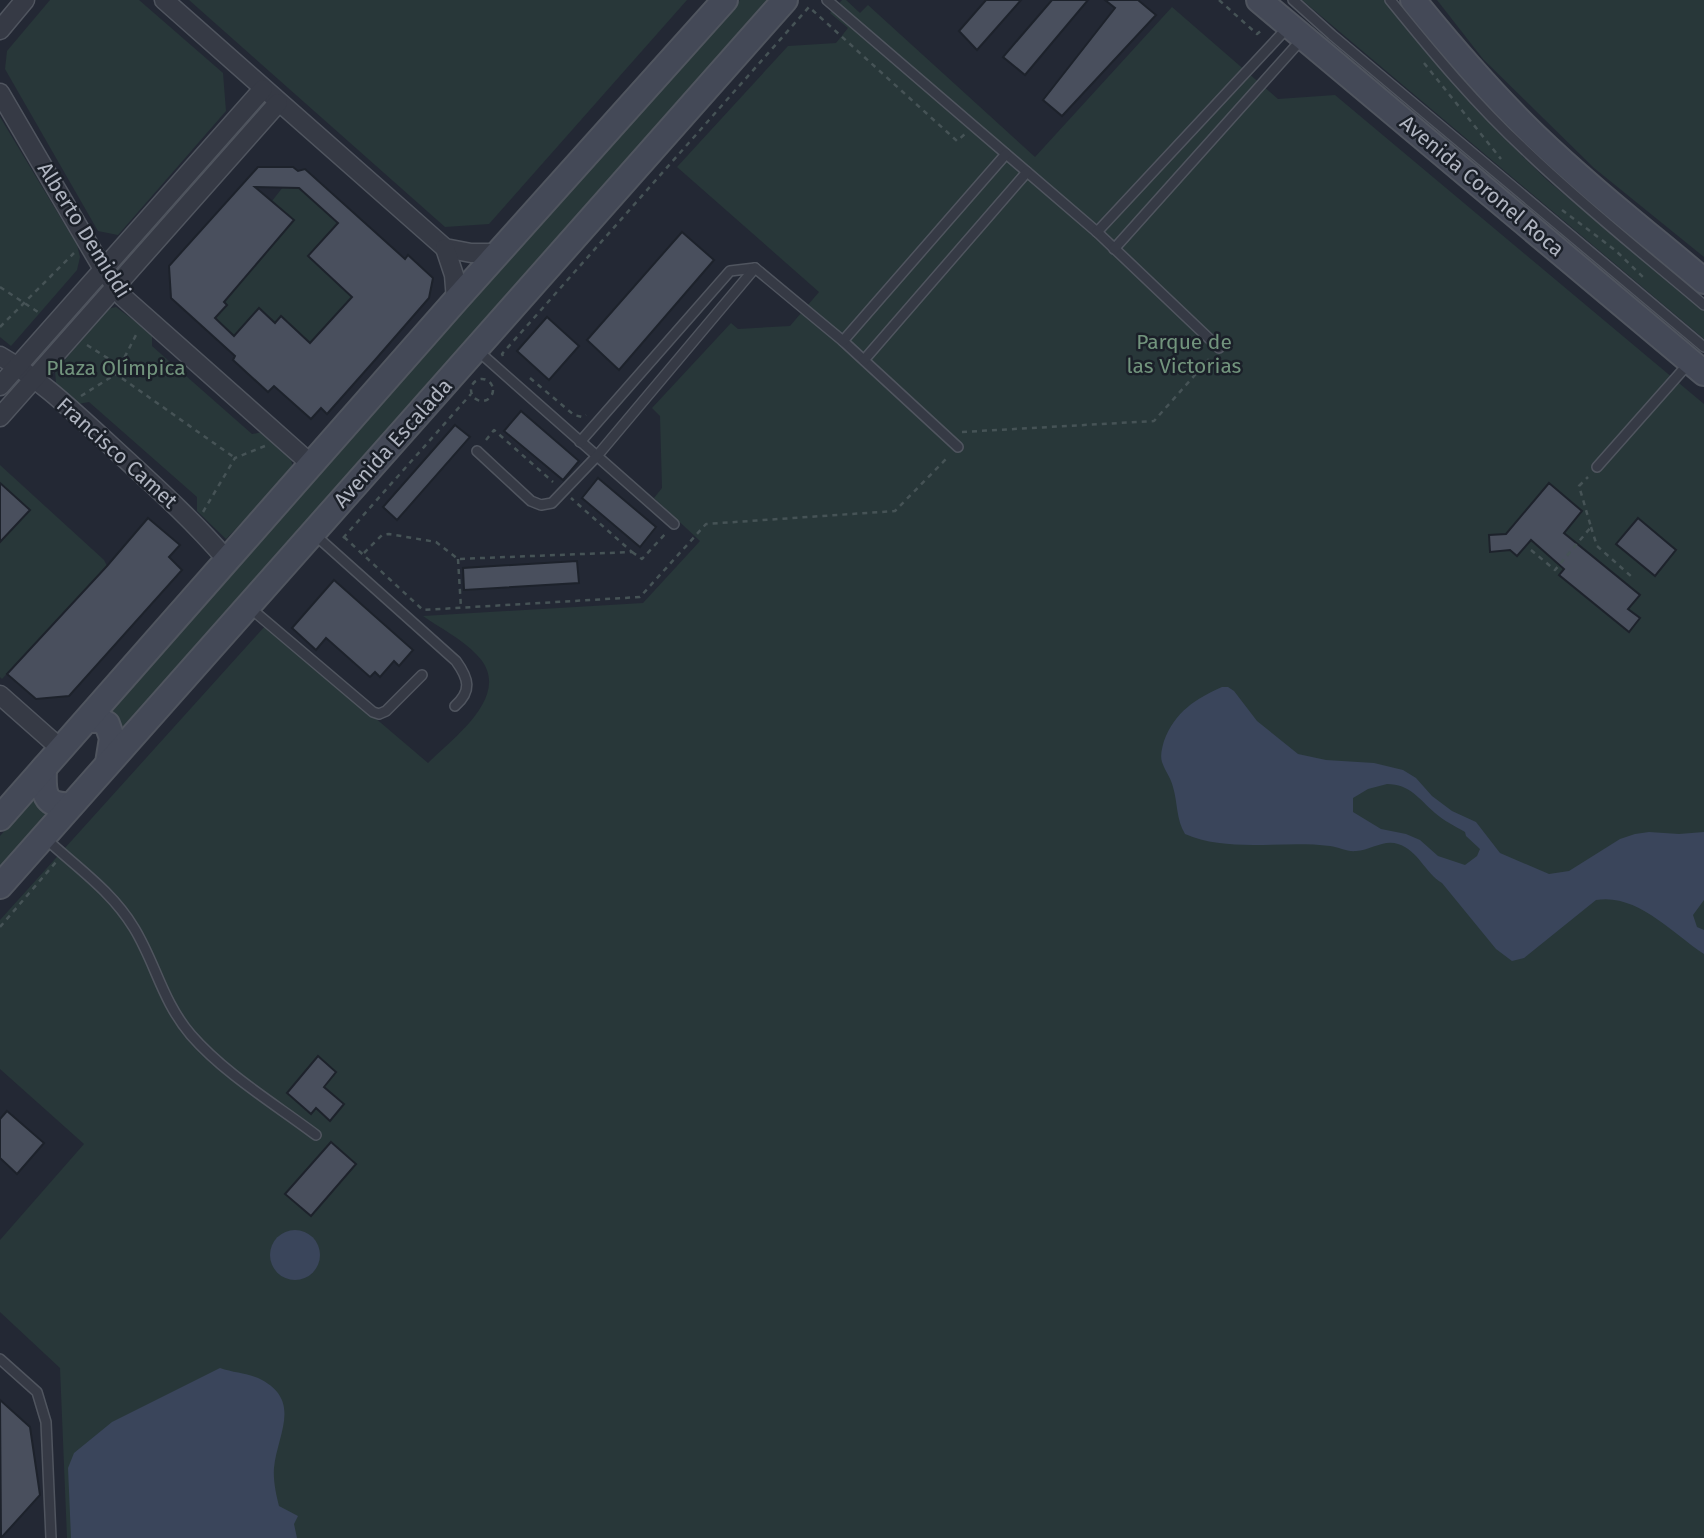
<svg xmlns="http://www.w3.org/2000/svg" width="1704" height="1538" font-family="'Fira Sans',sans-serif">
  <style>
    .green { fill: #283739 }
    .water { fill: #3a455b; fill-rule: evenodd }
    .building { fill: #494f5d; stroke: #1d222b; stroke-width: 2; fill-rule: evenodd }
    .lines { fill: none; stroke-linecap: round; stroke-linejoin: round }
    .service-casing { stroke: #50555f; stroke-width: 12 }
    .minor-casing { stroke: #50555f; stroke-width: 21 }
    .secondary-casing { stroke: #50555f; stroke-width: 28 }
    .path { stroke: #465356; stroke-width: 2.5; stroke-dasharray: 5 5; stroke-linecap: butt }
    .service { stroke: #363a45; stroke-width: 9 }
    .minor { stroke: #363a45; stroke-width: 18 }
    .secondary { stroke: #444957; stroke-width: 24 }
    .labels { text-anchor: middle; stroke-width: 5; stroke-linejoin: round; paint-order: stroke }
    .street-label { font-size: 21px; fill: #b0b5c1; stroke: #1b2029 }
    .park-label { font-size: 21px; fill: #72947d; stroke: #1b2029 }
  </style>
  <rect width="100%" height="100%" fill="#232834"/>
  <g class="green">
    <polygon points="50,0 139,0 223,73 226,111 118,235 98,231 5,69 7,51"/>
    <polygon points="189,0 687,0 489,224 445,227"/>
    <polygon points="740,0 769,0 126,729 107,713"/>
    <path d="M842 0H846L860 13 868 5 1035 157 1172 7 1278 99 1335 95 1704 404V1538H67L60 1368 0 1312V1240L84 1144 0 1069V920L266 625 428 763C454 737 516 693 476 654 462 639 440 628 423 616L643 603 700 541 654 498 662 488 660 416 652 408 731 323 738 329 790 326 819 292 677 167 788 46 836 43 848 28 830 13Z"/>
    <polygon points="1302,0 1384,0 1496,130 1547,180 1704,311 1704,339"/>
    <polygon points="1437,0 1704,0 1704,257 1594,168 1483,59"/>
    <polygon points="0,117 77,245 80,257 77,270 11,346 0,337"/>
    <polygon points="283,187 299,188 338,223 308,257 352,297 310,343 275,323 259,308 244,324 257,337 247,348 215,318 227,305 209,288 236,288 294,220 272,201"/>
    <polygon points="116,307 152,334 152,346 252,434 263,432 291,458 293,470 226,539 197,511 197,497 89,402 78,404 56,383 55,371 108,309"/>
    <polygon points="0,465 104,560 107,566 2,679 0,677 0,542 30,510 0,483"/>
    <polygon points="32,800 50,815 0,871 0,836"/>
  </g>
  <g class="water">
    <path d="M1222 687H1228L1234 691 1257 721 1298 754 1326 760 1374 763 1403 770 1416 778 1432 796 1452 811 1476 822 1500 853 1549 874 1569 871 1620 839 1635 834 1649 832 1679 834 1704 832V900L1693 915 1697 927 1704 930V954C1672 933 1637 893 1596 900L1524 958 1512 961 1496 949 1442 883C1425 873 1418 850 1398 844 1384 839 1371 850 1356 851 1347 852 1339 847 1330 846 1284 840 1227 853 1185 834 1176 819 1178 804 1173 787 1171 778 1165 771 1162 762 1160 756 1162 748 1164 741 1175 712 1195 699 1222 687ZM1387 784C1410 784 1419 799 1435 813 1444 821 1455 826 1465 832L1466 836 1480 849 1477 856 1465 865 1438 856 1420 840 1406 834 1381 829 1353 812V798L1368 789Z"/>
    <circle cx="295" cy="1255" r="25"/>
    <path d="M220 1368C234 1373 249 1373 262 1380 302 1402 277 1435 274 1468 273 1480 276 1494 279 1506L298 1516 294 1524 297 1538H71L68 1468 74 1453 112 1422Z"/>
  </g>
  <g class="building">
    <polygon points="986,0 1021,0 977,50 959,31"/>
    <polygon points="1052,0 1088,0 1025,75 1003,57"/>
    <polygon points="1105,0 1138,0 1156,15 1062,116 1043,100 1115,8"/>
    <path d="M258 167H293L298 171 305 169 405 259 408 255 433 278 429 298 375 360 327 414 321 408 311 419 274 386 268 392 233 360 235 356 171 298 169 266ZM255 187 299 188 338 223 308 256 352 297 310 343 281 316 275 323 259 308 234 336 215 318 227 305 224 302 294 220Z"/>
    <polygon points="682,232 714,260 619,370 587,340"/>
    <polygon points="547,317 579,346 549,380 517,351"/>
    <polygon points="521,411 579,461 563,480 504,431"/>
    <polygon points="455,425 470,437 397,520 383,507"/>
    <polygon points="598,478 656,527 640,547 582,498"/>
    <polygon points="0,483 30,510 0,542"/>
    <polygon points="1549,483 1582,511 1564,533 1640,595 1628,609 1640,618 1629,632 1559,575 1564,569 1531,540 1517,556 1510,550 1490,552 1489,535 1506,534"/>
    <polygon points="148,518 180,545 169,557 182,570 69,696 36,699 7,674 107,566"/>
    <polygon points="1638,518 1676,550 1655,576 1616,544"/>
    <polygon points="577,561 579,583 464,590 463,568"/>
    <polygon points="334,580 413,650 399,666 394,661 380,677 375,672 370,677 326,638 316,650 292,628"/>
    <polygon points="318,1056 336,1072 324,1087 344,1104 330,1121 316,1108 311,1114 287,1093"/>
    <polygon points="7,1111 44,1143 17,1174 0,1158 0,1119"/>
    <polygon points="331,1142 356,1164 311,1216 285,1194"/>
    <polygon points="0,1400 30,1427 40,1495 1,1538"/>
  </g>
  <g class="lines">
    <defs>
      <g id="service">
        <polyline points="827,0 1097,232 1219,348"/>
        <polyline points="1293,0 1332,35 1704,347"/>
        <path d="M1390 0C1433 53 1476 105 1526 151 1582 205 1644 254 1704 305"/>
        <polyline points="1097,232 1289,26"/>
        <polyline points="1114,249 1302,39"/>
        <polyline points="843,341 958,447"/>
        <polyline points="477,350 674,524"/>
        <polyline points="864,360 1027,172"/>
        <polyline points="580,442 730,271 755,268"/>
        <polyline points="477,451 531,501 541,505 552,503 597,456 755,268 843,341 1006,154"/>
        <polyline points="1597,467 1689,363"/>
        <path d="M314 534 456 661C469 679 472 691 455 706"/>
        <polyline points="249,607 373,712 379,714 386,711 422,675"/>
        <path d="M44 837C76 867 111 890 134 928 156 964 162 1001 191 1035 225 1074 275 1104 316 1135"/>
        <polyline points="0,1359 37,1392 46,1422 51,1538"/>
      </g>
      <g id="minor">
        <polyline points="164,0 445,248 471,253 497,253"/>
        <polyline points="0,30 25,0"/>
        <polyline points="0,93 103,269 123,297 311,464"/>
        <polyline points="445,248 454,275 456,300"/>
        <path d="M0 356C40 379 74 412 108 443 149 481 190 517 226 559"/>
        <polyline points="0,386 263,89"/>
        <polyline points="0,417 278,103"/>
        <polyline points="0,695 61,749"/>
      </g>
      <g id="secondary">
        <polyline points="1259,0 1704,373"/>
        <path d="M1413 0C1451 47 1491 93 1534 135 1588 187 1647 233 1704 281"/>
        <polyline points="88,720 99,720 107,724 112,738 108,763"/>
        <path d="M44 768C43 792 43 807 71 805"/>
        <polyline points="0,818 456,300 725,0"/>
        <polyline points="0,886 785,0"/>
      </g>
    </defs>
    <use href="#service" class="service-casing"/>
    <use href="#minor" class="minor-casing"/>
    <use href="#secondary" class="secondary-casing"/>
    <g class="path">
      <polyline points="1219,0 1257,34 1263,29"/>
      <polyline points="1424,63 1501,159"/>
      <polyline points="1562,210 1615,250 1643,277"/>
      <polyline points="0,287 41,314"/>
      <polyline points="0,327 74,253"/>
      <polyline points="87,345 109,359 116,374 235,458"/>
      <polyline points="503,356 502,354 809,7 957,141 965,134"/>
      <polyline points="530,378 574,415 582,417 586,415"/>
      <circle cx="482" cy="390" r="11"/>
      <polyline points="81,396 116,374 137,333"/>
      <polyline points="962,432 1154,421 1210,358"/>
      <polyline points="486,440 494,430 553,482"/>
      <polyline points="203,512 235,458 265,446"/>
      <polyline points="1591,527 1597,546 1632,577"/>
      <polyline points="344,537 423,610 640,597 706,524 895,511 949,456"/>
      <polyline points="343,538 471,394"/>
      <polyline points="1531,550 1555,570 1591,527 1579,486 1588,477"/>
      <polyline points="632,552 642,559 667,532"/>
      <polyline points="364,553 382,535 389,534 436,542 458,559 632,552 571,498"/>
      <polyline points="458,559 461,608"/>
      <polyline points="0,927 56,862"/>
    </g>
    <use href="#service" class="service"/>
    <use href="#minor" class="minor"/>
    <use href="#secondary" class="secondary"/>
  </g>
  <g class="labels">
    <g class="street-label">
      <text transform="translate(1482 186) rotate(40)" y="7">Avenida Coronel Roca</text>
      <text transform="translate(84 230) rotate(58)" y="7">Alberto Demiddi</text>
      <text transform="translate(393 443) rotate(-48)" y="7">Avenida Escalada</text>
      <text transform="translate(117 453) rotate(42)" y="7">Francisco Camet</text>
    </g>
    <g class="park-label">
      <text x="1184" y="349">Parque de<tspan x="1184" dy="24">las Victorias</tspan></text>
      <text x="116" y="375">Plaza Olímpica</text>
    </g>
  </g>
</svg>
